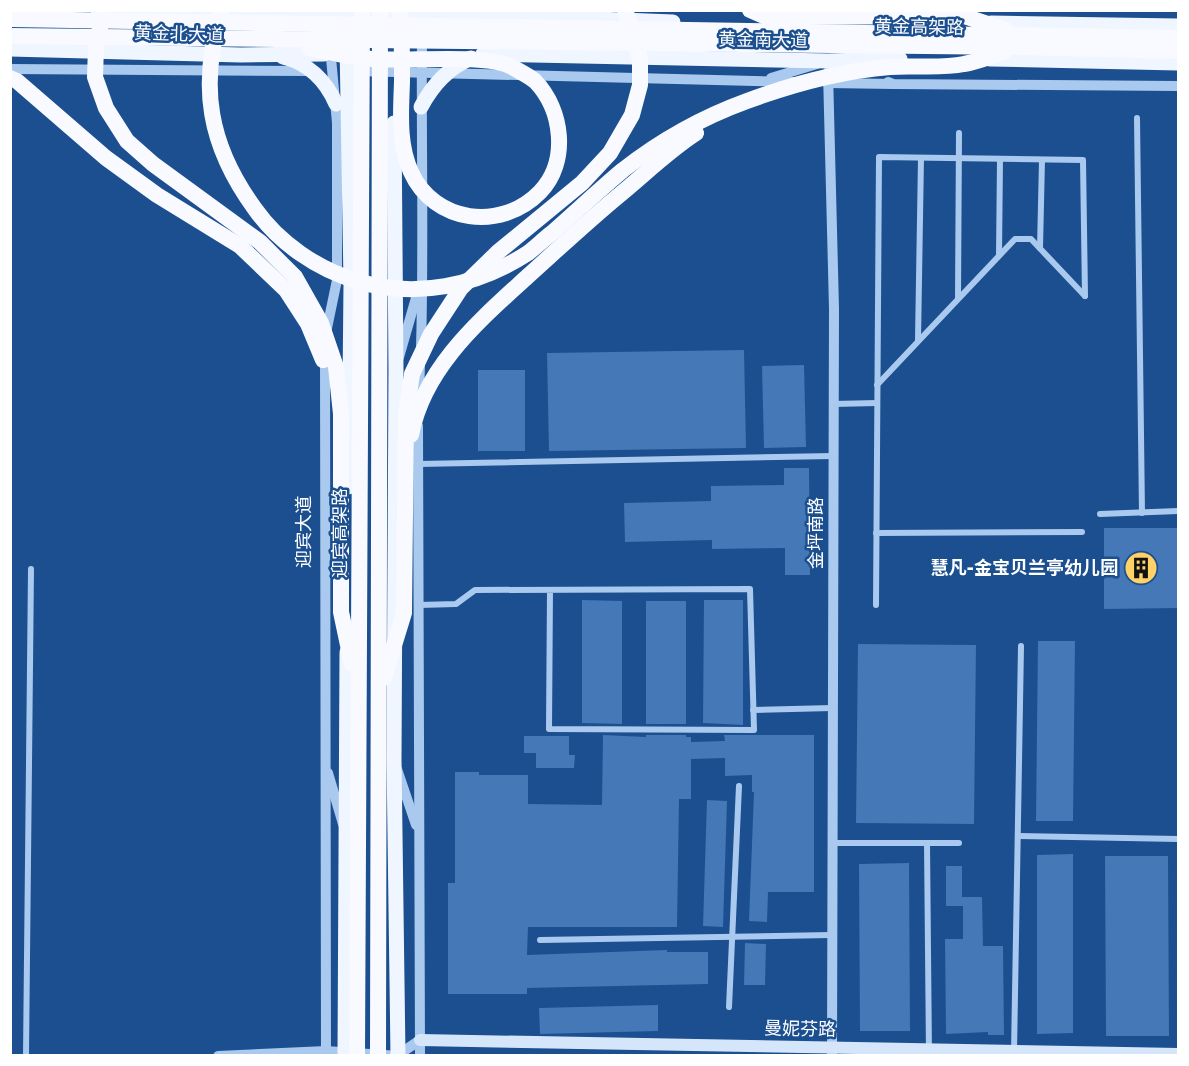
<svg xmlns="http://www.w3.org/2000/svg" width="1189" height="1066" font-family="'DejaVu Sans','Noto Sans SC',sans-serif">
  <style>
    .building { fill: #4478b7 }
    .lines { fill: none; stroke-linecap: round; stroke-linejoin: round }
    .minor { stroke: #a9c9ee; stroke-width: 6 }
    .tertiary { stroke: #a9c9ee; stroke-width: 10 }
    .secondary { stroke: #d6e6fa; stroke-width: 12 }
    .primary { stroke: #f0f6ff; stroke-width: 15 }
    .trunk-bridge { stroke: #f8faff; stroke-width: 16 }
    .labels { text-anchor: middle; stroke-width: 5; stroke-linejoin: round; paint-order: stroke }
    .street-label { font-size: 18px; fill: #fff; stroke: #1b4f8f }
    .poi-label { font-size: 18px; font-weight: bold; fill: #fff; stroke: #1b4f8f; text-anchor: end }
  </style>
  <rect width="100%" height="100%" fill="#1b4f8f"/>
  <g class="building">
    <polygon points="744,350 746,448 549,451 547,353"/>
    <polygon points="804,365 806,447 764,448 762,366"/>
    <rect x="478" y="370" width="47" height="81"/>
    <polygon points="784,468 809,468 810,575 785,575 785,548 712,549 712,540 625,542 624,503 711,501 711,486 784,485"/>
    <polygon points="1104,528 1179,528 1179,608 1104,609"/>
    <polygon points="582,600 622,601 622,724 582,723"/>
    <polygon points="704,600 743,600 743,725 703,723"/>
    <rect x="646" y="601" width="40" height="123"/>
    <polygon points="1038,641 1075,641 1073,821 1036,821"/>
    <polygon points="858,644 976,645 974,824 856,823"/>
    <polygon points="603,735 646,737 646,735 686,735 686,737 691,737 691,742 725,741 724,735 814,735 814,892 768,892 767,922 749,921 754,792 752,792 752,775 725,776 725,758 691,759 691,799 679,799 677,927 528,927 527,955 667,950 667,952 708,952 708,984 527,988 527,994 448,994 448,883 455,883 455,772 479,772 479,775 528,775 528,804 602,805"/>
    <polygon points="524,736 569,736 569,755 575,755 574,768 536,768 536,753 524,753"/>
    <polygon points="707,800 727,801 723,927 703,926"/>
    <polygon points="1073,854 1073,1033 1037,1034 1037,855"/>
    <polygon points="1105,856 1168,856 1169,1036 1106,1036"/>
    <polygon points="909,863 910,1031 860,1031 859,864"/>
    <polygon points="946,866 962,866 962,897 982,897 983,946 1003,946 1004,1035 988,1035 988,1032 946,1034 945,939 963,939 963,906 946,906"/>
    <polygon points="745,943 766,944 765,985 744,985"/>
    <polygon points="658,1005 658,1031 540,1034 539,1008"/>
  </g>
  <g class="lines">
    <g class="minor">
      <polyline points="1137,118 1142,513"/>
      <polyline points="1040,248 1042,160"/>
      <polyline points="999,255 1000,159"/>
      <polyline points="958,298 959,133"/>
      <polyline points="918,340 921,158"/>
      <polyline points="877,385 1015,239 1031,239 1085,296"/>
      <polyline points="833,404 877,403"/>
      <polyline points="418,464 833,456"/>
      <polyline points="1100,514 1178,511"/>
      <polyline points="876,533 1082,532"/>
      <polyline points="419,605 456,604 475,590 750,589 754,730 549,729 550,590"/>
      <polyline points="876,605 879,157 1083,160 1085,296"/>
      <polyline points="753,710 832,708"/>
      <polyline points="1019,836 1178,839"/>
      <polyline points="832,843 959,843"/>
      <polyline points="927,843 929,1056"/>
      <polyline points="540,940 831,935"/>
      <polyline points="729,1007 739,786"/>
      <polyline points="1014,1052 1021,646"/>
      <polyline points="26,1056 31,569"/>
    </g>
    <g class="tertiary">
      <polyline points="10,69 310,71"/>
      <polyline points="356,71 793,82"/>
      <polyline points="828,72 834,309 832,1056"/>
      <polyline points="771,78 817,64"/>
      <polyline points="888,82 893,84 1178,86"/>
      <polyline points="827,83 893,84"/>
      <polyline points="326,333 337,280 337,123 330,47"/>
      <path d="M421 347C424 244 421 140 422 36"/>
      <polyline points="325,354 326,1056"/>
      <polyline points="399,357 418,291"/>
      <polyline points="419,398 420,363"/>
      <polyline points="418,426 420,1056"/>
      <polyline points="397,769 416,825"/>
      <polyline points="328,773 343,824"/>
      <polyline points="398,1055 420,1040"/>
      <polyline points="218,1056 326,1051 399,1056"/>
    </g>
    <polyline class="secondary" points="420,1040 1178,1054"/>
    <g class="primary">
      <polyline points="98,10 244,15 394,11 673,22"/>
      <polyline points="991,23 1178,26"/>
      <polyline points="347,43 351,284 349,487"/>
      <polyline points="10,49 241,55 324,54"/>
      <polyline points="483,54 828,61 900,59"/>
      <path d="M283 57C308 63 326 81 336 104"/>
      <polyline points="990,59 1178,63"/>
      <path d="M421 107C433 84 448 68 471 58"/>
      <polyline points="394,123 396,369 394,760 398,1056"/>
      <polyline points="345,1056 347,652"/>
    </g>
    <g class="trunk-bridge">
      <path d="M222 10C198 86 209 146 255 209 279 243 317 269 357 281 416 299 477 286 528 253 536 247 544 239 552 233 576 212 599 190 623 170 660 141 703 117 747 101 793 84 841 71 890 67 914 65 940 69 964 64 977 62 991 56 1004 52"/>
      <polyline points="750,10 766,17 964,16 1006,30"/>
      <polyline points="10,19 1178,38"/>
      <polyline points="100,28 96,47 95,77 106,108 127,141 153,164 260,242 295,277 321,323 336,367 341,414 341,612 352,664"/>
      <polyline points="10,36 1020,47 1178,51"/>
      <path d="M309 48C330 52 351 58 372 59 405 62 486 53 512 67 519 71 529 76 535 81 563 110 569 162 540 192 501 232 434 223 411 172 398 144 401 112 402 82 402 61 402 40 401 19L399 10"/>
      <polyline points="10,78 17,81 106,158 157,195 240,246 286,290 308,324 323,360"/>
      <path d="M411 435C424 367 480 320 528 276 558 249 587 222 617 197 643 176 668 151 696 133"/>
      <polyline points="384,678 404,613 406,414 412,374 431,334 461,288 498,252 582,183 610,153 632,115 640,85 640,60 634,35 625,10"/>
      <polyline points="357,1056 362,10"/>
      <polyline points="378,1056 380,10"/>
    </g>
  </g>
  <defs>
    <symbol id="building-disc" viewBox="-11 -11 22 22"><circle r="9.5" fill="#ffd166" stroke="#1b4f8f"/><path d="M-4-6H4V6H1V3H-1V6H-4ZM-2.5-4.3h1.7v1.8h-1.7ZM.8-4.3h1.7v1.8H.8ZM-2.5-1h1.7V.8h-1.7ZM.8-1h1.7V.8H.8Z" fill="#111"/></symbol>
  </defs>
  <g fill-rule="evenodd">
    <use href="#building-disc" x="1122" y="549" width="38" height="38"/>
  </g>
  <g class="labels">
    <g class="street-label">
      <text transform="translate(919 27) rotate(1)" y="6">黄金高架路</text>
      <text transform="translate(179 34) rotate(2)" y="6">黄金北大道</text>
      <text transform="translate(763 40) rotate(1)" y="6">黄金南大道</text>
      <text transform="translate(304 532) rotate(-90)" y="6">迎宾大道</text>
      <text transform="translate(340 533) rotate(-90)" y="6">迎宾高架路</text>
      <text transform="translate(816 533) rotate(-90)" y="6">金坪南路</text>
      <text transform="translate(800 1029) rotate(1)" y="6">曼妮芬路</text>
    </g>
    <g class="poi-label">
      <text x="1118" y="574">慧凡-金宝贝兰亭幼儿园</text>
    </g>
  </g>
  <rect width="1189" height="1066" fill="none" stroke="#ffffff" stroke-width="24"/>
</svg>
